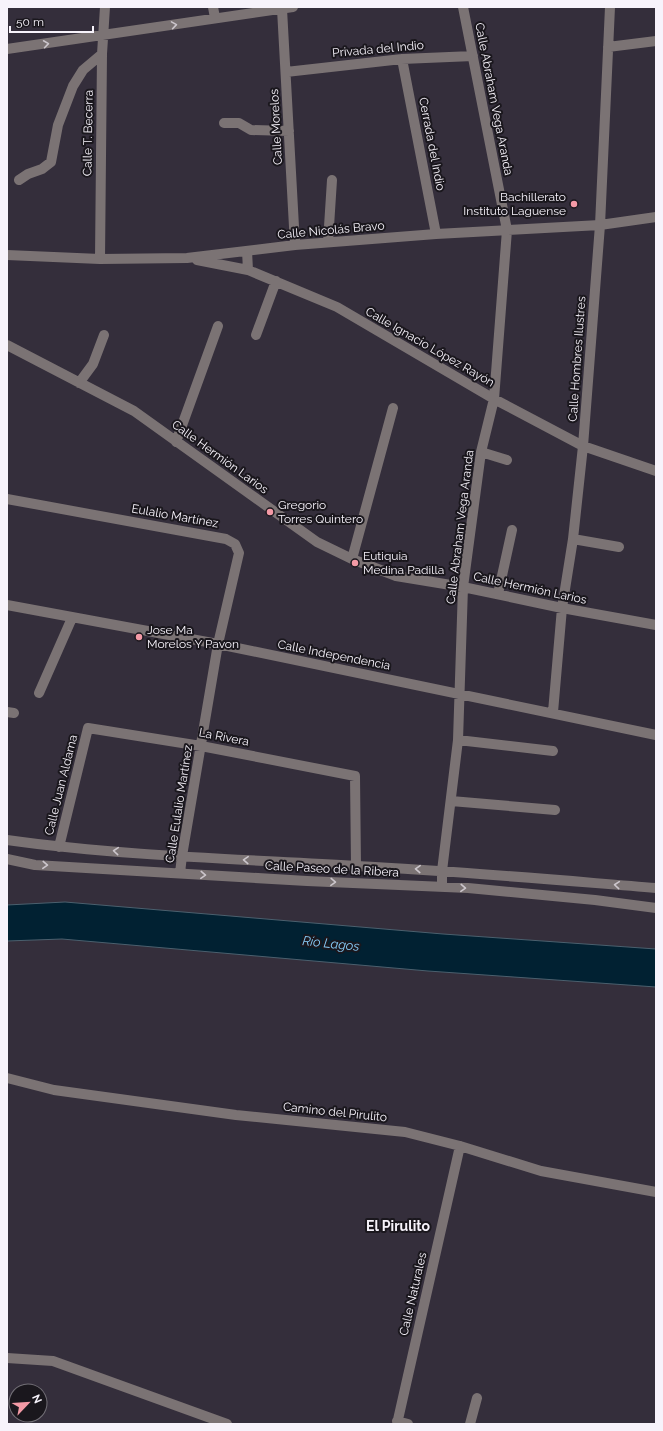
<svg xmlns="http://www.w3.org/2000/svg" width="663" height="1431" viewBox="0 0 663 1431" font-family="Raleway,sans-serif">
<rect width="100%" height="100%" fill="#342e3b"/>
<path fill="#012132" stroke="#4b606e" d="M65,902L443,934L656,949V987L428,971L62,939L7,941V905Z"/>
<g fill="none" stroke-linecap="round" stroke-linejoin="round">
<path stroke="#7b7374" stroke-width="10" d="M213,7L215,18
M282,9L295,245
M608,47L656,41
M7,49L293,7
M402,59L436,234
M286,72L402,59L473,56
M224,123H239L251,130L289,131
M19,180L28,174L42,169L51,162L58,125L73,86L83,70L102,54
M328,242L332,180
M247,251L248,270
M7,255L100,259L187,258L295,245L436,234L600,225L656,217
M100,259L102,54L105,7
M197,260L248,270L337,307L494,399L583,446L656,471
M256,335L276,281
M7,345L134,411L317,542L352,559L396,576L463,587L562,608L656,625
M79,383L93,364L104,335
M176,442L218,326
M481,452L507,460
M7,499L226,539L235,544L239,553L218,644L182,856L180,873
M573,539L619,547
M352,559L393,408
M498,594L512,530
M7,605L218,644L656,735
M39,693L72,618
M7,712L14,713
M553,712L562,608L573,539L583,446L600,225L610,7
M458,740L553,751
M451,801L555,810
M7,840C123,856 239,859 356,866C456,871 556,880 656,888
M59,847L88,728L201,746L355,776L356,866
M7,859L35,865L307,881L468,888L595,900L656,908
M442,887V871L458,740L463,587L481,452L494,399L507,230L463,7
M7,1078L54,1090L236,1115L405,1132L460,1146L541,1171L656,1192
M7,1358L53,1361L227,1424
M397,1421L408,1424
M397,1424L460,1146
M470,1424L477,1398"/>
</g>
<defs><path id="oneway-chevron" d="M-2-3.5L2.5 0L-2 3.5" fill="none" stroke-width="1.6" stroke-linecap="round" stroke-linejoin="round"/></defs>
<g stroke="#ccc6cc">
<use href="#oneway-chevron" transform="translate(174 25) rotate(-9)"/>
<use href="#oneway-chevron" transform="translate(46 44) rotate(-8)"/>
<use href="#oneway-chevron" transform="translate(116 851) rotate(-175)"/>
<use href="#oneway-chevron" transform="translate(246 860) rotate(-177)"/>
<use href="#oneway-chevron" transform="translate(45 865) rotate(3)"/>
<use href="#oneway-chevron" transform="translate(418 869) rotate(-177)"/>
<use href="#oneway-chevron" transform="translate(203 875) rotate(3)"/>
<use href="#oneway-chevron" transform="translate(333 882) rotate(2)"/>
<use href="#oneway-chevron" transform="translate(617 885) rotate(-175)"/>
<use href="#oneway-chevron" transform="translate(463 888) rotate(3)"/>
</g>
<g fill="#f49aa6" stroke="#1a171d" stroke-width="1.5">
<circle cx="574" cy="204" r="4"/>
<circle cx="270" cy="512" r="4"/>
<circle cx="355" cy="563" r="4"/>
<circle cx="139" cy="637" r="4"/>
</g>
<g text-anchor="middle" stroke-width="4" stroke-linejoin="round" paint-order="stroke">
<g font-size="12" fill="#f7f3fb" stroke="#1a171d">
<text transform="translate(378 49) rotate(-5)" y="4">Privada del Indio</text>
<text transform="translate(494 99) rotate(79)" y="4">Calle Abraham Vega Aranda</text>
<text transform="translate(276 127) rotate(-93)" y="4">Calle Morelos</text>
<text transform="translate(88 133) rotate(-89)" y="4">Calle T. Becerra</text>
<text transform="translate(432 144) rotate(79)" y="4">Cerrada del Indio</text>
<text transform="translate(331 230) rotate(-5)" y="4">Calle Nicolás Bravo</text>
<text transform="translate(430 347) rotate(30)" y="4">Calle Ignacio López Rayón</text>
<text transform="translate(577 359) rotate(-86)" y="4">Calle Hombres Ilustres</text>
<text transform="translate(220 457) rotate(36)" y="4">Calle Hermión Larios</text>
<text transform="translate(175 516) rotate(10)" y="4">Eulalio Martínez</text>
<text transform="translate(460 527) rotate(-83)" y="4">Calle Abraham Vega Aranda</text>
<text transform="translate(530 588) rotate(12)" y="4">Calle Hermión Larios</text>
<text transform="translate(334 655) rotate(11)" y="4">Calle Independencia</text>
<text transform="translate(224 737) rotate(11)" y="4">La Rivera</text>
<text transform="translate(61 785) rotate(-76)" y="4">Calle Juan Aldama</text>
<text transform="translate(179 804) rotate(-81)" y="4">Calle Eulalio Martínez</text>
<text transform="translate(332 869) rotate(3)" y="4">Calle Paseo de la Ribera</text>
<text transform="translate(335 1112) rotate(6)" y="4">Camino del Pirulito</text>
<text transform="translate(413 1294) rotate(-77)" y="4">Calle Naturales</text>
</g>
<g font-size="12" fill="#f7f3fb" stroke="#1a171d" text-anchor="start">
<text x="566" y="201" text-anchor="end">Bachillerato<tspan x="566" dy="14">Instituto Laguense</tspan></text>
<text x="278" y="509">Gregorio<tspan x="278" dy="14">Torres Quintero</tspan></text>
<text x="363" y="560">Eutiquia<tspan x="363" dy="14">Medina Padilla</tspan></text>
<text x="147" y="634">Jose Ma<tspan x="147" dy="14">Morelos Y Pavon</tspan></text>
</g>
<g font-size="13" font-style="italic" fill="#88cdf9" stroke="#1a171d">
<text transform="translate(331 943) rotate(6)" y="5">Río Lagos</text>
</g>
<g font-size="14" font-weight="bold" fill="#f7f3fb" stroke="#1a171d">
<text x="398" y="1231">El Pirulito</text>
</g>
</g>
<rect width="663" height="1431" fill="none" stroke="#f7f3fb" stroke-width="16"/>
<g transform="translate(28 1403) rotate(65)"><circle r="19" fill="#1a171d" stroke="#726f76"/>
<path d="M0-3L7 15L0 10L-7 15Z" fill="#f49aa6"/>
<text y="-6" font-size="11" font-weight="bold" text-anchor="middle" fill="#f7f3fb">N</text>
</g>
<path d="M10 26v6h83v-6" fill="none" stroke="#f7f3fb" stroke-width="2"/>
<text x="16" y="26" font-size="12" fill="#f7f3fb" stroke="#1a171d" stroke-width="3" paint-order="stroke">50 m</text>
</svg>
